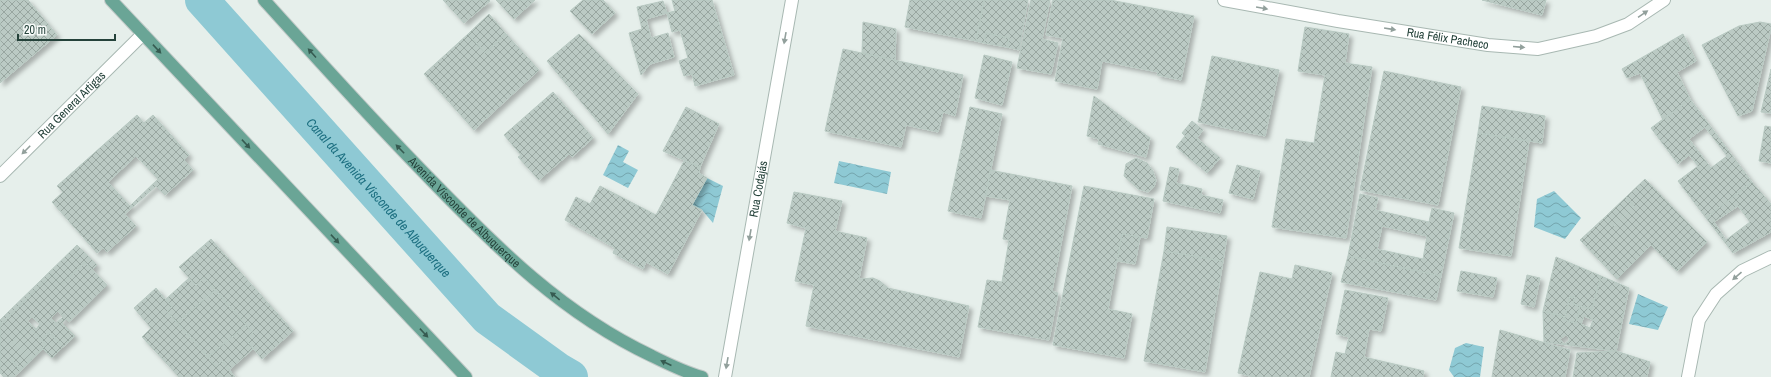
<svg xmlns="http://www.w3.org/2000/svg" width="1771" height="377" viewBox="0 0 1771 377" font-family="'Archivo Narrow',sans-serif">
<defs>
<pattern id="water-waves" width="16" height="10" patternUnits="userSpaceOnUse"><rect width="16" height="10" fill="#8ec9d4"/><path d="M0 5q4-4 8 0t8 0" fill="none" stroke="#74a5ad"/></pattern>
<pattern id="building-cross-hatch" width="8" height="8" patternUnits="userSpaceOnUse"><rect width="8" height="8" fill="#bbcac4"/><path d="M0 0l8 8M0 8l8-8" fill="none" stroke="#98a6a0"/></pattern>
<filter id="shadow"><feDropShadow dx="3.5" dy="3.5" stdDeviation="2" flood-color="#0004"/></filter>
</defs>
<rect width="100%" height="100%" fill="#e6efeb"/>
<path fill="url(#water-waves)" d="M618,145L629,151L623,162L638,170L628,188L603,175Z
M839,161L891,172L887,194L834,183Z
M707,178L723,186L713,223L702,210L692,206Z
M1554,191L1581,218L1565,239L1534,227L1537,199Z
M1638,294L1668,307L1658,330L1629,324Z
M1466,343L1484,347L1480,377H1454L1449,370L1455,348Z"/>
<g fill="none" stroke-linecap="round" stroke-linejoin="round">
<path stroke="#8ec9d4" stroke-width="34" id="s1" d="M202,0L487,318L559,370L571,377"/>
</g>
<path fill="url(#building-cross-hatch)" stroke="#b8c9c2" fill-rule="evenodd" filter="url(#shadow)" d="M0,0H28L57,35L0,83Z
M443,0H489L490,1L464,23Z
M496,0H535L514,19Z
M583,0H603L615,13L592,34L570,11Z
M672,0H712L734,75L695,86L692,74L684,76L679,61L688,58L680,30L672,32L667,13L675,11Z
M910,0H984L976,41L905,27Z
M984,0H1028L1019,50L1007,47L1009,38L986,33L984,43L976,41Z
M1031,0H1050L1042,39L1058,43L1051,74L1017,68Z
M1053,0H1110L1194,16L1181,80L1157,75L1158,72L1102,61L1097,89L1055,81L1063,38L1046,35Z
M1482,0H1546L1542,15Z
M663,1L667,13L646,19L651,38L668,33L674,57L650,64L641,75L629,33L642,29L637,7Z
M489,14L506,34L485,53L468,34Z
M863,22L896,29L895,60L862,53Z
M1760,22L1771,24V28L1752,111L1738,116L1702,45L1739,26Z
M1305,27L1349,34L1345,63L1372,67L1346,238L1272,227L1286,139L1314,143L1325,75L1298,71Z
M986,33L1009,38L1007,47L984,43Z
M468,34L485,53L506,34L539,70L474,130L424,74Z
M579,34L638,94L608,134L547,61Z
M1683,34L1696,61L1677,72L1690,99L1663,120L1640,73L1627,78L1622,69Z
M843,49L963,75L955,116L943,112L938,132L906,125L901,147L825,131Z
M984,55L1012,62L1002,105L975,98Z
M1212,56L1279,70L1265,136L1198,122Z
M1771,69V113L1761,112Z
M1384,71L1461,87L1438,205L1360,190Z
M553,92L593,138L572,157L569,154L539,180L518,157L521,155L504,135Z
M1094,96L1150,138L1146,157L1098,144L1099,139L1087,136Z
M1690,99L1752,182L1706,218L1678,181L1698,166L1689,155L1678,164L1651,128ZM1705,127L1727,156L1711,168L1689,139Z
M1482,106L1545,116L1542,143L1478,133Z
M686,107L719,124L700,167L663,151Z
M970,107L1002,114L981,218L948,211Z
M137,115L144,123L153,115L189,155L184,160L193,170L165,195L156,186L125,214L136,226L107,252L103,248L97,253L52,202L63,192L57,186ZM136,156L158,179L130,206L108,182Z
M1192,121L1203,130L1197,138L1220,158L1207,173L1176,147L1185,136L1182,133Z
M1765,126L1771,127V163L1759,161Z
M1478,133L1529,141L1511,256L1459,248Z
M1136,158L1147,163L1153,171L1156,181L1154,187L1148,192L1138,189L1124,176L1126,164Z
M684,161L700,167L699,173L707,178L692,205L702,210L668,274L646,262L643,269L613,253L615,248L565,220L576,197L590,204L600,186L656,215Z
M1237,165L1260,171L1253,199L1229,193Z
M1170,167L1179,169L1176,183L1202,189L1201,195L1223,200L1220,213L1163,201Z
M990,170L1072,186L1052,291L1058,293L1049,340L978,327L987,280L1002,282L1009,240L1003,239L1010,200L986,196Z
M1645,179L1707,242L1677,271L1651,245L1617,279L1580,240L1605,217L1614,226L1634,206L1626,197Z
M1752,182L1771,204V232L1733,253L1706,218ZM1738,206L1750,222L1726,240L1714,222Z
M1084,186L1154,199L1147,238L1122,234L1108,309L1132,314L1124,358L1053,345Z
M794,192L842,201L835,231L867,238L859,279L873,278L880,281L888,288L969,306L959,357L806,326L814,285L795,281L806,228L787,223Z
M1360,194L1378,198L1375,210L1429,222L1432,208L1454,213L1441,276L1348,256ZM1382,226L1427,236L1423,259L1377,249Z
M1626,197L1634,206L1614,226L1605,217Z
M1167,227L1227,236L1223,261L1164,251Z
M1122,234L1140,237L1135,264L1117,261Z
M211,239L293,331L262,359L246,340L253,333L204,277L196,285L179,267Z
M77,245L97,265L92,270L85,262L62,284L52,274L0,325V320Z
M1164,251L1223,261L1205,372L1144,361Z
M1348,256L1441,276L1436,300L1341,282Z
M1556,257L1601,276L1592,309L1573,304L1575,298L1570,296L1565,317L1543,311Z
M85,262L107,285L69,322L66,319L62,323L75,336L63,347L49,332L42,340L28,326L13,341L31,359L20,370L11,359L3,367L0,364V325L52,274L62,284ZM58,311L63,317L56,323L51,318ZM32,317L40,324L36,329L27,321Z
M1295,265L1332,273L1309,377H1254L1238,373L1260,272L1292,279Z
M1461,271L1497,278L1493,297L1457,291Z
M1527,275L1540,278L1534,307L1521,304Z
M1601,276L1629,288L1616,351L1544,342L1543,311L1565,317L1564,320L1576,323L1580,306L1592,309ZM1584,316L1593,320L1590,328L1581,324ZM1566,335L1569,338V341L1564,344L1560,339Z
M204,277L215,290L177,323L167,311L172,307L166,299L189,278L196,285Z
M156,288L172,307L167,311L208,357L216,367L222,361L235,377H179L142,337L151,328L134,308Z
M215,290L246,325L208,357L177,323Z
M1345,290L1388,298L1381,331L1369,329L1364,357L1424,371L1423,377H1331L1336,352L1345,354L1349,337L1336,334Z
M1570,296L1575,298L1573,304L1580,306L1576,323L1564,320Z
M246,325L253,333L246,340L253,349L229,370L222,361L216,367L208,357Z
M28,326L46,345L31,359L13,341Z
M1500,330L1570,350L1565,377H1492Z
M49,332L63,347L52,358L43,349L14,377H4L0,373V364L3,367L11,359L20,370L46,345L42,340Z
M1616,351L1650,362L1647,377H1573L1577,353Z"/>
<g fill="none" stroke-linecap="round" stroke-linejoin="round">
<g stroke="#a8b8b2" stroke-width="14">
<g id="minor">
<path id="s2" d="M1224,0L1338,21L1488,45L1538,49L1596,36L1628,24L1664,0"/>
<path id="s3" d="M0,176L143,34"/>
<path id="s4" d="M725,377L792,0"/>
<path d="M1688,377L1699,320L1716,294L1742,271L1771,257"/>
</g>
</g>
<g stroke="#c2cac8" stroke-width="14">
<g id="major">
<path d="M111,0L466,377"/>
<path id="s5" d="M264,0C319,61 373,121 431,180C498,249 563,314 652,356C668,364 684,372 702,377"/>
</g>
</g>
<use href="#minor" stroke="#fff" stroke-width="12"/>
<use href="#major" stroke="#6aa596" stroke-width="12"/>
</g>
<defs><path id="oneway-solid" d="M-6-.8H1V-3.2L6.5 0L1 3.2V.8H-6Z"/></defs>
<g fill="#92a09c">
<use href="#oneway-solid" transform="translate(1262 8) rotate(10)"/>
<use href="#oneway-solid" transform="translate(1643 14) rotate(-34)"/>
<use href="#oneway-solid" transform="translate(1390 29) rotate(9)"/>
<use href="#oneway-solid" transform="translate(785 38) rotate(100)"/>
<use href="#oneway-solid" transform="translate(1519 47) rotate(5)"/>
<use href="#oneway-solid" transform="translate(26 150) rotate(135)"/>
<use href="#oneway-solid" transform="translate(750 235) rotate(100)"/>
<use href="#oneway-solid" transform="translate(1737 276) rotate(139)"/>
<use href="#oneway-solid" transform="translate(727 363) rotate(100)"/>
</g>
<g fill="#365b51">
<use href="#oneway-solid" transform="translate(157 49) rotate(47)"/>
<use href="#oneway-solid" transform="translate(312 53) rotate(-132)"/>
<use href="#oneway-solid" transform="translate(246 144) rotate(47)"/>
<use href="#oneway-solid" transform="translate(400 149) rotate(-134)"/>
<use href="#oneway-solid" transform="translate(335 239) rotate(47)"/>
<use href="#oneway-solid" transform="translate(555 296) rotate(-141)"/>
<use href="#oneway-solid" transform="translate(424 333) rotate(47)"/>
<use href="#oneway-solid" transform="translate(666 363) rotate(-155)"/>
</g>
<g text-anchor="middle" stroke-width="3.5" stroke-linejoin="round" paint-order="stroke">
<g font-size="12" fill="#24423a" stroke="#f7fbf9">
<text dy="4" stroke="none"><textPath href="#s2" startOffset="227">Rua Félix Pacheco</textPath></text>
<text dy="4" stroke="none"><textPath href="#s3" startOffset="101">Rua General Artigas</textPath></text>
<text dy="4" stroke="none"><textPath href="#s4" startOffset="191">Rua Codajás</textPath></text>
<text dy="4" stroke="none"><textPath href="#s5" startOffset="292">Avenida Visconde de Albuquerque</textPath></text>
</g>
<g font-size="13" font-style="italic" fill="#1c6f80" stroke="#f7fbf9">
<text dy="5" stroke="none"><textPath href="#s1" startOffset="265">Canal da Avenida Visconde de Albuquerque</textPath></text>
</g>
</g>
<path d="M18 34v6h97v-6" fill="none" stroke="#24423a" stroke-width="2"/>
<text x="24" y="34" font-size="12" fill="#24423a" stroke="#f7fbf9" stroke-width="3" paint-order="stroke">20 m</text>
</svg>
